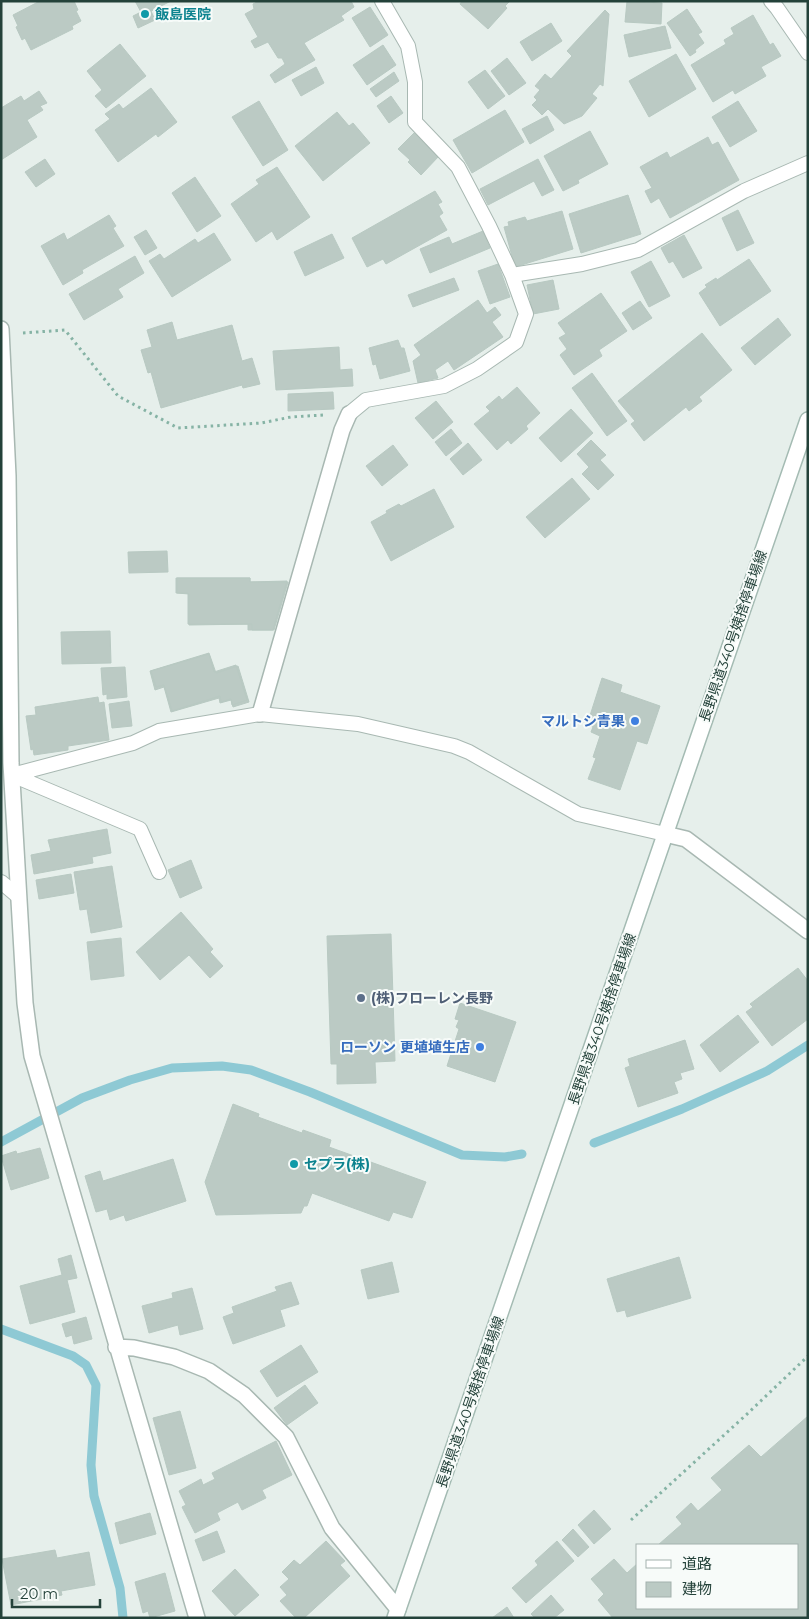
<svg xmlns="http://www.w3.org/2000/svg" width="809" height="1619" viewBox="0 0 809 1619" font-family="Montserrat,'Noto Sans JP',sans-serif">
<rect width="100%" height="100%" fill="#e6efeb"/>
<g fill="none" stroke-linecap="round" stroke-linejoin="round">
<path stroke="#8ec9d4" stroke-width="9" d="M1,1142L82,1098L130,1080L172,1068L222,1066L251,1070L310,1092L462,1155L505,1157L522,1154
M594,1143L682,1109L767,1071L808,1045
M1,1329L73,1356L86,1365L96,1385L91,1465L94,1496L120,1588L123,1618"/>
</g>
<path fill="#bbcac4" stroke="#b8c9c2" d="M40,1H74L78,10L76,11L81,21L72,26L73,29L31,50L25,38L22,40L16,27L18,26L13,15Z
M135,1H171L151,11L155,20L138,28L133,16L141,12Z
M259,1H351L354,7L341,16L344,20L304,43L315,60L275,83L270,75L285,64L282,58H278L268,42L255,48L251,41L258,37L245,14L254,9L253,4Z
M462,1H510L505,6L507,8L488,29L460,4Z
M627,1L662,3L661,24L625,22Z
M370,7L388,35L370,47L352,18Z
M687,9L702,32L698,34L704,43L695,50L696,52L690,56L667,23Z
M605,10L609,14L603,86L600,84L592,94L597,98L582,116L564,124L548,109L542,115L532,105L537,100L534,97L540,90L535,86L545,74L551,79L572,56L567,51Z
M753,15L770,45L773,43L781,56L761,67L766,76L735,94L733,90L713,102L691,65L726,44L724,40L734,34L731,28Z
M551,23L562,41L532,61L520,42Z
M665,26L671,48L629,57L624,35Z
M120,44L146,76L106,108L95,96L102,90L87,71Z
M383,45L396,65L367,85L353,65Z
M676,54L696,89L649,117L629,81Z
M507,58L526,83L509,95L491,71Z
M316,67L324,83L301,96L292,80Z
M485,70L505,96L488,109L468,82Z
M394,72L399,81L376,97L370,89Z
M151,88L177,122L158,137L156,134L118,162L95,130L110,119L105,114L119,104L123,109Z
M39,91L47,103L40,106L43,110L27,120L37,137L1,160V108L21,96L24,101Z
M391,96L403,113L389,123L377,106Z
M259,101L288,150L263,166L232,117Z
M738,101L757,131L730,147L712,117Z
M505,110L524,142L472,173L453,140Z
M337,112L349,126L353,123L370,143L323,181L295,146Z
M547,116L554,130L530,144L522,129Z
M590,131L608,164L578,180L579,183L563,191L544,156Z
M414,133L439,156L421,175L408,162L410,160L398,149Z
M708,137L712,145L718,142L739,180L670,218L659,198L651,203L645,191L652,188L640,167L667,152L670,158Z
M45,159L55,174L36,187L25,172Z
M538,159L554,190L542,196L534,181L488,205L480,189Z
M277,167L310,217L277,240L272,231L256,242L231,204L259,184L256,180Z
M195,177L221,216L197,232L172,193Z
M435,191L442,202L438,204L443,213L439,216L447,230L386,264L383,259L367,267L352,238Z
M628,195L641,234L581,253L569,214Z
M738,210L754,243L737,251L722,218Z
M562,211L573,249L515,267L504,227L509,226L508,222L525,217L527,221Z
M109,215L116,226L113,228L124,246L82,270L83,273L63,285L41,246L64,233L67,240Z
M146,230L157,248L145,255L134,237Z
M483,231L490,248L430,273L420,249L449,237L452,244Z
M214,233L231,260L172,297L149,261L160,254L164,259L195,239L198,243Z
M332,234L344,258L305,276L294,252Z
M684,235L702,268L683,278L673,261L669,263L661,248Z
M135,256L144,273L118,289L123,297L84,320L69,294Z
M749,259L771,291L720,326L699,293L707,287L705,285L716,278L717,280Z
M651,261L670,296L649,307L631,272Z
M498,264L510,297L490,304L478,271Z
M454,278L459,290L413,307L408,295Z
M553,280L559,309L533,314L527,285Z
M601,293L627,331L599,350L602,356L574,375L560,355L567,349L559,338L566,334L558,323Z
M478,300L487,313L495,307L501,315L492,322L503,337L454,370L448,361L435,370L438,378L418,383L413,361L421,355L414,345Z
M640,301L652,318L633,330L622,313Z
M778,318L791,335L755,365L741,348Z
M172,322L177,340L232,325L242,361L252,358L260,384L243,388L242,385L161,408L151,372L148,373L141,350L152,347L147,330Z
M702,333L732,370L699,397L702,401L689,411L686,407L644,441L631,424L635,421L618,401Z
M398,340L401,348H404L410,371L380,379L376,364L373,365L369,348Z
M339,347L340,370L352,369L353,386L276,390L273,351Z
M592,373L627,421L607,436L572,388Z
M517,387L540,413L526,426L528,429L511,444L508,440L497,450L474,424L490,411L486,407L499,396L502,400Z
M333,392L334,409L288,411V394Z
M436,401L453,422L433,439L415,418Z
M571,409L593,433L561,462L539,438Z
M451,429L462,443L446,456L435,442Z
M591,440L606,455L600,460L614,475L598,490L582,474L589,467L577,454Z
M468,443L482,460L463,475L450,459Z
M393,445L408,465L382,486L366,466Z
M572,478L590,499L545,538L526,517Z
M434,489L454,527L391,561L371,522L387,513L386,511L399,504L401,506Z
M167,551L168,572L129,573L128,552Z
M176,578H250V582H288L274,630H248V624H188V593H176Z
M177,578H250V582L287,581L273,630H252V624L189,625V594L177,593Z
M110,631L111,663L62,664L61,632Z
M209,653L216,673L238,666L249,702L233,707L231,700L220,703L219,698L171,712L164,687L155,690L150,671Z
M209,654L214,672L236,665L247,700L232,705L231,699L221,702L220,696L172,711L164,685L156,687L151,671Z
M125,667L127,697L107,699V694L103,695L101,668Z
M602,678L622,685L620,692L660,706L647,744L637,741L620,790L588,779L596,758L593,757L600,736L591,732L593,727L587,725Z
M98,697L99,703L104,702L109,740L68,746V750L34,755L33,749L31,750L26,716L36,715L35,707Z
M129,701L132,726L112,728L109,704Z
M107,829L111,853L92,857L93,863L34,874L31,855L51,851L48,840Z
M191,860L202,888L180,898L168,870Z
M112,866L122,927L91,933L87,909L80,910L74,872Z
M71,874L74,893L39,899L36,880Z
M181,912L213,949L210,952L223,966L210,978L189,955L160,980L136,952Z
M391,934L395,1061L375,1062L376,1083L337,1084V1064H331L327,936Z
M121,938L124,976L91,980L87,942Z
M798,968L808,981V1019L772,1046L746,1012L753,1007L750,1004Z
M460,1003L516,1022L495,1082L447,1066L459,1029L456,1027L459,1020L455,1019Z
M738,1015L759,1042L720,1072L700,1045Z
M685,1040L694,1069L680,1073L682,1079L674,1082L678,1093L638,1107L625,1068L630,1066L628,1059Z
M233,1104L259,1114L258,1117L302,1133L303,1130L331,1140L329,1147L426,1182L412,1218L393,1212L389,1221L312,1193L307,1206H304L301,1213L216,1215L205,1182Z
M40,1148L49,1178L11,1190L1,1156L16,1151L17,1154Z
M173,1159L186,1201L126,1221L124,1215L110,1220L107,1209L96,1212L85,1176L100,1171L103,1181Z
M71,1255L77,1278L67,1280L75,1312L30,1324L20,1286L62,1275L58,1259Z
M679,1257L691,1298L627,1317L625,1310L617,1312L607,1279Z
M392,1262L399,1292L368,1299L361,1270Z
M291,1282L299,1304L280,1310L285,1326L233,1344L223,1317L234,1313L232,1307L277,1291L275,1287Z
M192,1288L203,1329L180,1335L178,1325L149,1333L142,1306L173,1298L172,1293Z
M86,1317L92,1339L74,1344L72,1335L66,1337L62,1324Z
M301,1345L318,1372L277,1397L260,1371Z
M305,1385L318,1403L287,1425L274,1408Z
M180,1411L196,1468L169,1475L153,1418Z
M808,1416V1618H613L598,1600L604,1594L591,1579L614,1559L627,1573L638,1563V1608H798V1545H658L682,1524L676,1517L691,1503L698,1511L722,1490L711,1478L749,1445L761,1457Z
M276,1441L292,1475L262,1490L266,1498L242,1510L238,1502L217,1513L220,1520L195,1533L182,1507L186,1505L179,1491L201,1479L203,1485L215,1479L212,1473Z
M594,1510L611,1529L594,1544L578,1525Z
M150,1513L156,1534L120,1544L115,1523Z
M573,1529L589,1547L578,1557L562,1540Z
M217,1531L225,1552L203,1561L195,1540Z
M326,1541L345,1561L340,1565L350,1576L304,1618H296L280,1601L287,1595L280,1587L289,1579L282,1572L294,1560L300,1565Z
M557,1541L574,1561L526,1603L512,1588L538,1565L535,1561Z
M55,1550L57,1558L89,1552L95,1585L61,1591L62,1595L11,1605L2,1559Z
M235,1569L259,1595L235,1616L212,1591Z
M165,1573L175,1611L150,1618L148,1611L143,1613L135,1582Z
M551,1595L564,1610L554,1618H535L531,1614Z
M507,1607L514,1618H492Z"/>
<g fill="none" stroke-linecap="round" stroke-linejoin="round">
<g stroke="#a8b8b2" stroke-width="16">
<path id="service" d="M771,1L777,8L808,53
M512,275L582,264L638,250L744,191L808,163
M349,414L366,400L444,386L477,369L516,342L526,314L512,275L489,226L458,167L415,122V82L408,46L382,1
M12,775L133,743L159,731L260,714L358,724L454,746L469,752L578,814L665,834
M12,775L140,829L159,872
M1,882L19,897"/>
</g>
<g stroke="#a8b8b2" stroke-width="18">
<path id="minor" d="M1,329L8,476L11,763L25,1003L32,1056L197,1618
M260,714L342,430L349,414
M665,834L686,839L808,931
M116,1347L134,1348L174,1357L209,1371L244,1395L286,1437L332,1528L398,1609"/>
</g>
<g stroke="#a4bbb3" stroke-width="18">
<path id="secondary" d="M395,1618L808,420"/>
</g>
<path stroke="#86b3a5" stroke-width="3" stroke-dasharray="2.5 4" stroke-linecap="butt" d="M23,333L65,330L118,396L178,428L261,423L291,417L323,415
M631,1520L746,1415L808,1356"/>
<use href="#service" stroke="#fff" stroke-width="14"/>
<use href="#minor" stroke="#fff" stroke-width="15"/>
<use href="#secondary" stroke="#fff" stroke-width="15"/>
</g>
<g fill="#0f9aa8" stroke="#f7fbf9" stroke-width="2">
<circle cx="145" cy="14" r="5"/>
<circle cx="294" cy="1164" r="5"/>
</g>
<g fill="#3f7fe0" stroke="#f7fbf9" stroke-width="2">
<circle cx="635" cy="721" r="5"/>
<circle cx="480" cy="1047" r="5"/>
</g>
<circle fill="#5c6f8a" stroke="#f7fbf9" stroke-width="2" cx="361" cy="998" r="5"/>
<g text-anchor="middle" stroke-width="4" stroke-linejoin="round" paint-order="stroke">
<g font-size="14" font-weight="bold" fill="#0d838f" stroke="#f7fbf9" text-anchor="start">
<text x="155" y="19">飯島医院</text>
<text x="304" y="1169">セプラ(株)</text>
</g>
<g font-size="14" fill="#24423a" stroke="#f7fbf9">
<text transform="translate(733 636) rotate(-71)" y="5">長野県道340号姨捨停車場線</text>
<text transform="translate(602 1019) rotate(-71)" y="5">長野県道340号姨捨停車場線</text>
<text transform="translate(470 1402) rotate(-71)" y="5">長野県道340号姨捨停車場線</text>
</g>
<g font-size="14" font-weight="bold" fill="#366cbe" stroke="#f7fbf9" text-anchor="end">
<text x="625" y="726">マルトシ青果</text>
<text x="470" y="1052">ローソン 更埴埴生店</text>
</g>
<g font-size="14" font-weight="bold" fill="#4e5e75" stroke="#f7fbf9" text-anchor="start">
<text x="371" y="1003">(株)フローレン長野</text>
</g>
</g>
<rect width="809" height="1619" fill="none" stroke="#24423a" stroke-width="5"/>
<rect x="636" y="1544" width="162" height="65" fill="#f7fbf9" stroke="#a3b1ad"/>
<rect x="646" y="1560" width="25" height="8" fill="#ffffff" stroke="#a3b1ad"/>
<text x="682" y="1569" font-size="15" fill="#24423a">道路</text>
<rect x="646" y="1582" width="25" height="15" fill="#bbcac4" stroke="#a3b1ad"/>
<text x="682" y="1594" font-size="15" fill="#24423a">建物</text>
<path d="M12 1599v8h88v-8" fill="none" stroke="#24423a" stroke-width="2.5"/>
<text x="20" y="1599" font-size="15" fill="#24423a" stroke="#f7fbf9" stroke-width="4" paint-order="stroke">20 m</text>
</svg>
